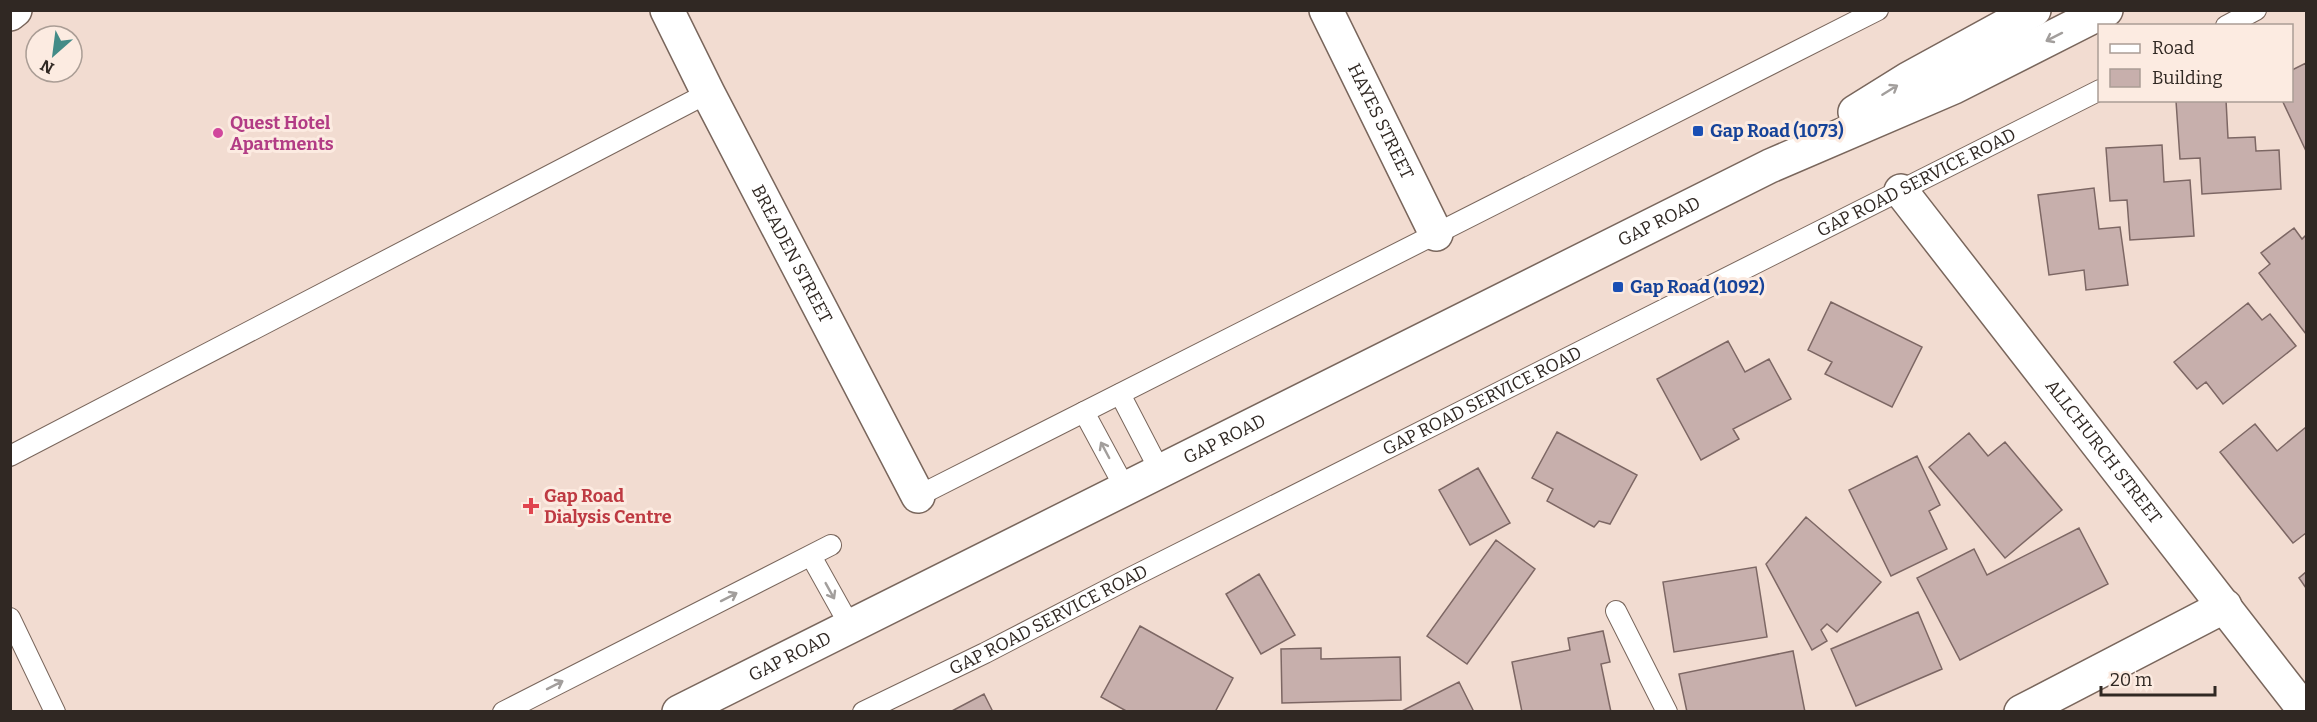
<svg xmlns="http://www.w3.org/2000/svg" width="2317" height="722" viewBox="0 0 2317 722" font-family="Bitter,serif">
<rect width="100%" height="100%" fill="#f2dcd1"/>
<path fill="#c7afac" stroke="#7d6764" stroke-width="1.5" d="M2306,63V151L2282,100H2292V70Z
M2226,100L2228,138L2255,137L2256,151L2279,150L2281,189L2202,194L2200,158L2180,159L2176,101Z
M2162,145L2164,182L2190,180L2194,236L2130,240L2127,200L2110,201L2106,148Z
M2094,188L2099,229L2120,227L2128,285L2086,290L2084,270L2049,275L2038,195Z
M2294,228L2302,239L2306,235V334L2259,273L2270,264L2261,253Z
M1831,302L1922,347L1892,407L1825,374L1832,362L1808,350Z
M2248,303L2262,320L2270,314L2296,346L2223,404L2206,382L2197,389L2174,362Z
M1728,341L1745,372L1769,359L1791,399L1733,429L1739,439L1701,460L1657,379Z
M2255,424L2277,451L2306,427V533L2293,543L2220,452Z
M1557,432L1637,475L1610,524L1599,521L1594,527L1547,501L1553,489L1532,478Z
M1969,433L1988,456L2005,442L2062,510L2005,558L1929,467Z
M1917,456L1940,505L1929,511L1947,549L1891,576L1849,490Z
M1478,468L1510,523L1470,545L1439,490Z
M1806,517L1881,582L1837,632L1827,624L1821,630L1827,641L1812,650L1766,564Z
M2079,528L2108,584L1960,660L1917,578L1974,549L1987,575Z
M1496,540L1535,569L1467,664L1427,636Z
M1756,567L1767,637L1674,652L1663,582Z
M2306,572V588L2299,578Z
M1259,574L1295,635L1261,654L1226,594Z
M1918,612L1942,669L1856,706L1831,649Z
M1140,626L1233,678L1215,712H1128L1101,697Z
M1603,631L1610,662L1601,664L1611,712H1522L1512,662L1570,650L1568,638Z
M1321,648V659L1400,657L1401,700L1282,703L1281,649Z
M1793,651L1805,712H1687L1679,674Z
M1459,682L1474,712H1400Z
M984,694L993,712H950Z"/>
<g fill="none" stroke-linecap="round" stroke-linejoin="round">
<g stroke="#79665c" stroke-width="22">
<g id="lane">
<path d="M2226,26L2256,10"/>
<path d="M1120,394L1160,471"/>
<path d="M1084,412L1125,488"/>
<path d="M10,456L708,93"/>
<path d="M918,496L1878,10"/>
<path d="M811,556L850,626"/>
<path d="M1616,611L1667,712"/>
<path d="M10,618L55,712"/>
<path d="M503,712L831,545"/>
<path id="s1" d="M863,712L985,653L1132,577L2100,90"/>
</g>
</g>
<g stroke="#79665c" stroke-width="36">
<g id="street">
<path id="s2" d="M667,10L708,93L918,496"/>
<path id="s3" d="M1326,10L1436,234"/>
<path d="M1855,112L1908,79L2034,10"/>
<path id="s4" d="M1901,191L2306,712"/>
<path id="s5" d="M679,712L1770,166L1954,87L2106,10"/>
<path d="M2021,712L2225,606"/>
</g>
</g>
<g stroke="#79665c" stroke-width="36">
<path id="secondary" d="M10,14L15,10"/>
</g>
<use href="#lane" stroke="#fff" stroke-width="20"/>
<use href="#street" stroke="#fff" stroke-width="33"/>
<use href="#secondary" stroke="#fff" stroke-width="33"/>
</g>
<defs><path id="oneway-shaft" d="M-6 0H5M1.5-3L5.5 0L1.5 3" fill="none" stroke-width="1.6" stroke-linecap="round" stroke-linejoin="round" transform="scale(1.5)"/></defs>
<g stroke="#a29e9c">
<use href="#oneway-shaft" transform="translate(2054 37) rotate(153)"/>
<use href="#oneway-shaft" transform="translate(1890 90) rotate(-32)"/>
<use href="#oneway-shaft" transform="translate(1105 450) rotate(-118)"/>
<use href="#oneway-shaft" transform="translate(830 591) rotate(61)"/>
<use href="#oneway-shaft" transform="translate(729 597) rotate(-27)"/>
<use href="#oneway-shaft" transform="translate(555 685) rotate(-27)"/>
</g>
<g fill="#1a4fb4" stroke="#fcebe1" stroke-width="2">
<rect x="1692" y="125" width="12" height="12" rx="3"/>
<rect x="1612" y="281" width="12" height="12" rx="3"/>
</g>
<circle fill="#d1479c" stroke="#fcebe1" stroke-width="2" cx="218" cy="133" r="6"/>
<path fill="#e0444e" stroke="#fcebe1" stroke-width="2" d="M528 497h6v6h6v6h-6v6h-6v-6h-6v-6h6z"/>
<g text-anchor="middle" stroke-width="6" stroke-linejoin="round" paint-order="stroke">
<g font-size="18" fill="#302823" stroke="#fcebe1">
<text dy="6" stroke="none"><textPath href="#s3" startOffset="124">HAYES STREET</textPath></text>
<text dy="6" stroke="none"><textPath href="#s1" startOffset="1179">GAP ROAD SERVICE ROAD</textPath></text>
<text dy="6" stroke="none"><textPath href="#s5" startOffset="1096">GAP ROAD</textPath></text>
<text dy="6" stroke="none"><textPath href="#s2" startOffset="274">BREADEN STREET</textPath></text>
<text dy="6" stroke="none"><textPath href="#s1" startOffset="693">GAP ROAD SERVICE ROAD</textPath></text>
<text dy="6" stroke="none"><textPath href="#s5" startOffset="610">GAP ROAD</textPath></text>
<text dy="6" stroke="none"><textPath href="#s4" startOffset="330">ALLCHURCH STREET</textPath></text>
<text dy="6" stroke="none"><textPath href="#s1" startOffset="207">GAP ROAD SERVICE ROAD</textPath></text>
<text dy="6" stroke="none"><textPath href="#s5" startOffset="124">GAP ROAD</textPath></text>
</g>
<g font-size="18" font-weight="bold" fill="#b23c85" stroke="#fcebe1" text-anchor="start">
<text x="230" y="129">Quest Hotel<tspan x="230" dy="21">Apartments</tspan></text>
</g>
<g font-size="18" font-weight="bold" fill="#164399" stroke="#fcebe1" text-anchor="start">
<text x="1710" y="137">Gap Road (1073)</text>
<text x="1630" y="293">Gap Road (1092)</text>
</g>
<g font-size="18" font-weight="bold" fill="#be3a42" stroke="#fcebe1" text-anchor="start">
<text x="544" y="502">Gap Road<tspan x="544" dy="21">Dialysis Centre</tspan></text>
</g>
</g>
<rect width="2317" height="722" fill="none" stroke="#302823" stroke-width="24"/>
<rect x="2098" y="24" width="195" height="78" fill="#fcebe1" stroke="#aa9d95" stroke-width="1.5"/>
<rect x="2110" y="44" width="30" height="9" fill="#ffffff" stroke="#aa9d95" stroke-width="1.5"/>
<text x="2152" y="54" font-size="18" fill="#302823">Road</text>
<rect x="2110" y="69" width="30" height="18" fill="#c7afac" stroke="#aa9d95" stroke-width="1.5"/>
<text x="2152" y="84" font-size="18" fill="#302823">Building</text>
<g transform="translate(54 54) rotate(208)"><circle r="28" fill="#fcebe1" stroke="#aa9d95" stroke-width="1.5"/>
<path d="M0-4.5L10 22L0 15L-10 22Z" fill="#438b87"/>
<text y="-9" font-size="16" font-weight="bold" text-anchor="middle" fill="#302823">N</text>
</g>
<path d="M2101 686v9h114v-9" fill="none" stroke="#302823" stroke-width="3"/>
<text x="2110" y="686" font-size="18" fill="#302823" stroke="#fcebe1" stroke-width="4.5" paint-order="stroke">20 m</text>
</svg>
